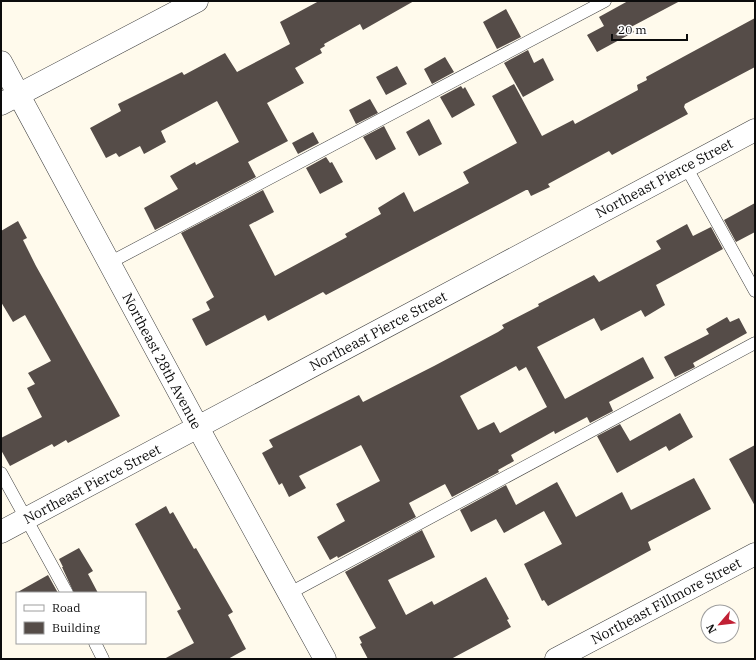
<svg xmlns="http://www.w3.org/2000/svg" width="756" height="660" viewBox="0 0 756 660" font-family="'IBM Plex Serif',serif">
<rect width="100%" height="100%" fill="#fffaec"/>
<path fill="#554c48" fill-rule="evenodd" d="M319,1H414L363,30L360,24L324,44L325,46L320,49L322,53L295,68L304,83L267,103L288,141L248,162L256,177L155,230L144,208L178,189L170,176L195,162L196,165L239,142L217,101L161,131L166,142L144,154L140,146L119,157L116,153L106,158L90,128L121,111L118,104L182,72L184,75L225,53L237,72L290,44L280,22Z
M628,1H680L631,27L634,32L597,52L587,35L604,26L599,17Z
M506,9L521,37L497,49L483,22Z
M755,18V67L685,104L684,107L688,114L612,155L609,151L548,184L550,187L531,196L528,190H526L326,295L323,292L268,321L265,315L206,346L192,319L210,310L206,302L214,297L181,233L263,190L274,212L249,225L275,276L347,237L345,234L381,214L378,208L404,192L414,212L469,183L463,172L517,143L492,96L514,84L542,136L573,120L575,124L638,90L637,85L647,80L646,77Z
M528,50L534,63L543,58L554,80L523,97L504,63Z
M445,57L454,72L432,84L424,69Z
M397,66L407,84L386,95L376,77Z
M461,86L463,89L465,87L475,105L452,118L440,97Z
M370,99L378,113L356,124L349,110Z
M429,119L442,144L419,156L406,132Z
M384,126L396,149L376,160L363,137Z
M313,132L319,143L298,154L292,143Z
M326,157L330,163L332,162L343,182L320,194L306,168Z
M755,203V232L736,242L724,220Z
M18,221L27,238L23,240L36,266L120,416L68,443L66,440L54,447L52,444L10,466L1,450V438L42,417L27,388L35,384L28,373L51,361L25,315L13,322L1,302V231Z
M687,224L693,236L711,227L723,249L656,285L665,305L645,317L641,310L601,331L594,318L537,347L565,399L643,357L654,378L609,402L613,411L590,423L587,417L555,434L554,431L511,455L514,461L498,470L499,472L452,497L445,484L409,503L416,517L338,558L337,556L330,560L317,537L345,521L336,504L380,481L361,445L299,476L306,488L289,497L282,483L279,485L262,453L273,447L269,440L359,395L363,402L434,366L498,332L504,328L502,325L539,306L538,304L594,275L599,282L661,249L656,241ZM516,366L519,371L526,367L547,407L500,433L494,422L478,430L460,396Z
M727,317L730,322L739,318L747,333L693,363L695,367L675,377L664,357L709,334L706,329Z
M680,413L693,437L669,451L666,446L617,473L597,436L620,424L630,441Z
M755,445V506L729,459Z
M694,478L711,509L648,542L651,550L548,606L544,600L542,601L524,564L562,544L544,511L504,533L496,519L471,532L460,510L506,485L516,505L557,482L576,517L622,492L631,510Z
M166,506L170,514L173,512L194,549L196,548L233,612L228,615L246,649L228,659H164L194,643L177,611L181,609L135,524Z
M422,530L435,557L388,580L406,615L432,601L434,605L486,577L509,619L507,620L511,627L451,659H368L360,644L362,643L359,637L376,628L345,572Z
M79,548L93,571L88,574L98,593H74L62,567H63L59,559Z
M48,575L58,593H16Z"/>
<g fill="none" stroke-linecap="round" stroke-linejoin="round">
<g stroke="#3f3f3f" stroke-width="13">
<path id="service" d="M685,165L755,291
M109,263L605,1
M1,473L67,593
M288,594L755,343
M95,643L103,659"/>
</g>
<g stroke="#3f3f3f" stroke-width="23">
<path id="minor" d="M1,62L208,446L325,659
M1,104L197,1
M1,532L755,130
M556,659L755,554"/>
</g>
<use href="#service" stroke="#fff" stroke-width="12"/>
<use href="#minor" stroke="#fff" stroke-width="22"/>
</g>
<g text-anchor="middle" stroke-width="4" stroke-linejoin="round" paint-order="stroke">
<g font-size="14" fill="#0c0c0c" stroke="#fff">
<text transform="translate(664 178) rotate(-28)" y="5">Northeast Pierce Street</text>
<text transform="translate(378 331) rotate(-28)" y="5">Northeast Pierce Street</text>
<text transform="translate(162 361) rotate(62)" y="5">Northeast 28th Avenue</text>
<text transform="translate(92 484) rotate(-28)" y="5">Northeast Pierce Street</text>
<text transform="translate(666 601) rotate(-28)" y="5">Northeast Fillmore Street</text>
</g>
</g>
<rect width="756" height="660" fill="none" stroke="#0c0c0c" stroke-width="4"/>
<rect x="16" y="592" width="130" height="52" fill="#ffffff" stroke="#9e9e9e"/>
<rect x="24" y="605" width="20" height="6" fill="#ffffff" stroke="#9e9e9e"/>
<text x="52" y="612" font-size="12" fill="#0c0c0c">Road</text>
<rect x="24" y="622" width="20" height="12" fill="#554c48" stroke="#9e9e9e"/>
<text x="52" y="632" font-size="12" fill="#0c0c0c">Building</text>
<g transform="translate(720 624) rotate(242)"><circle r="19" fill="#ffffff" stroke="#9e9e9e"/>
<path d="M0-3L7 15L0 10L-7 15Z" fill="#c12034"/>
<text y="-6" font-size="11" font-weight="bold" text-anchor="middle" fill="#0c0c0c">N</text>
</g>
<path d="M612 34v6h75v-6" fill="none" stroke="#0c0c0c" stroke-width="2"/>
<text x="618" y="34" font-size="12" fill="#0c0c0c" stroke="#ffffff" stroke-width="3" paint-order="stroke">20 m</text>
</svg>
